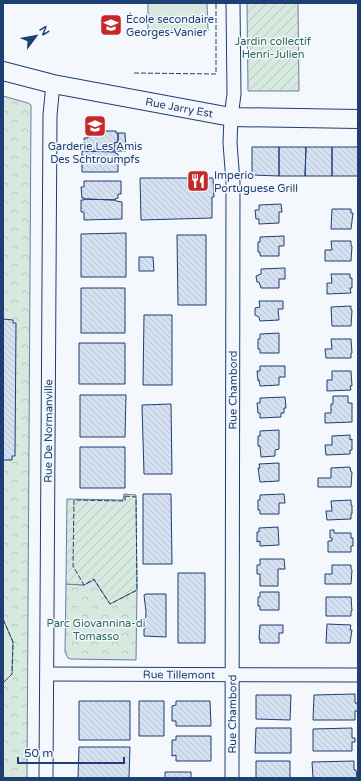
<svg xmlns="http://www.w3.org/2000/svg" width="361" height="781" viewBox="0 0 361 781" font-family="'Varela Round',sans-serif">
<defs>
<pattern id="park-crowns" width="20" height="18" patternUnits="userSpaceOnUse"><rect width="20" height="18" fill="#d7e8df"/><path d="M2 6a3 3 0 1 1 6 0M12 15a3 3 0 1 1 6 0" fill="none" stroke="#b8c8c3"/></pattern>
<pattern id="garden-furrows" width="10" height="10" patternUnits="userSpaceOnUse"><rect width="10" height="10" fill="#d7e8df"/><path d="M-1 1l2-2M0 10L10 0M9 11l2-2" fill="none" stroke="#b8c8c3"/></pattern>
<pattern id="building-back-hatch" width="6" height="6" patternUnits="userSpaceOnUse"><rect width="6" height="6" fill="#d5e0f0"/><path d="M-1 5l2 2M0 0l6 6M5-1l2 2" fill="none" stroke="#b6c1d1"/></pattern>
</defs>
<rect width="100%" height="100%" fill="#f4f7fb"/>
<path fill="url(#park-crowns)" stroke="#687fa3" d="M3,96L28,103L31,105V109L27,778H3Z
M94,579L110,603L137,590L136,660L71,659L68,658L65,652L66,584L84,585Z"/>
<path fill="url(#garden-furrows)" stroke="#687fa3" d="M247,3H298L299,91H248Z
M124,494L136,495L137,590L110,604L94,580L84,585L66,584L67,499L123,500Z"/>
<path fill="#d7e8df" stroke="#687fa3" d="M148,3H207L208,31H148Z
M3,619L13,642L12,674L3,683Z"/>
<path fill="url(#building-back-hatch)" stroke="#1d3f73" d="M88,131H116V133H118V142L114,143V151H85L84,138H88Z
M118,133H125L126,151H114V143L118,142Z
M252,147H279V176L252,175Z
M279,147H306L305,176H279Z
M306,147H332V176H305Z
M332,147H358V176H332Z
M82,151L115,152V153L118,154V172H82Z
M140,178H213L214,197H212V218L141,220Z
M84,181H121V194H118V198L115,199L116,200L84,199V198H82L81,187H84Z
M84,199L116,200V201L122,202V219L84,220V212H81V200H84Z
M281,204L282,212H279V223L259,224V219H256L255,210H259V205Z
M332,209H351V213H353L351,229H331Z
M126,233V277H81V234Z
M177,235H206V305H178Z
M284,236V246H279V256H260V252H258V242H260V237Z
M331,241H351V246H352L351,261H325V250H332Z
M139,257H153L154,271H139Z
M285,268V279H279V288H261L259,282H257L256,276L261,274V269Z
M331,274H350V278H352V288H350L351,293L327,294V283H332Z
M81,288H125V333H81Z
M259,301H283V309H278L279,320L260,321L259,317L255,315V308L260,307Z
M351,306V310H352L351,326H332L331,307Z
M144,315H172V385H143Z
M3,319L13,320V323H16L15,456H12V460H3Z
M279,333V353H260V349H258V339H260V334Z
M331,339H351L352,353H351V358H326L325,349H332Z
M79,343H125V384H79Z
M260,366H285V377H279V385L260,386L259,380L258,381L257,371H260Z
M332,371H351L352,386H350L351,390L327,391V380H332Z
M80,395H126L125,437H80Z
M333,396H348V403H352V422L325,423V413H331V404H333Z
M285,397L286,408H284V413H281V417L260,418V413H258L257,403H260V398Z
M171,404L172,474H144L142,405Z
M279,430V449L275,450V456L261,457L260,446H258V436H260V431Z
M350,435V440L352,439V450H350V454L326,455L325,445H332V436Z
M80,447H125V488H80Z
M279,463V481L260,482L258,468H260L259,464Z
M350,467L351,472H352L351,487H318V478H331V468Z
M143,494H171L172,564H143Z
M284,494L285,503H279V514H260V510H258V500H260V495Z
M351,500V505H352V514H351V519L327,520L326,511H332L331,501Z
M278,527L279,545L260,546V541L257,542V532H259V528Z
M330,530H334V533H351V538H353V546H351V552H328V541H332V538H330Z
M260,559H284L285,569H278V586H260V574H257V565H260Z
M332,565H351V569L352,570L351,584H325V574H332Z
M178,573H205V643H178Z
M260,592H279V610H260V606H258V597H260Z
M146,594H166V637L144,636V629H145L146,612L144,595Z
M326,597H351L352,611H351V616H326Z
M327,624L351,625L350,630H352L350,643H326Z
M260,625H283V633H279V643H260V639H259Z
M355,694V703H358V711H355V720H313L314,695Z
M256,695H291L290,720L256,719Z
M79,701H130V740H79Z
M139,701H164V736H139Z
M176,701H210L211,726H176V721H172V706L176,705Z
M256,728H291V753H255Z
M352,728V738H355V742H352V751H313V729Z
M176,736H211V761H176V755L172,756V740H176Z
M79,747H130L129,778H78Z
M256,761H290V778H256Z
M354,761V770H356L357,778H313L312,762Z
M165,772H191V778H165Z"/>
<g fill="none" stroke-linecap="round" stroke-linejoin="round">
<g stroke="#1d3f73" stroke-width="15">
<g id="minor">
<path id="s1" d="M47,674L358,675"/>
<path id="s2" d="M46,778L50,115L53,84"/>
<path id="s3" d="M232,778L233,182L230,143L231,117L234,94L233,3"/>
</g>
</g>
<g stroke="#1d3f73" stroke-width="20">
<g id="secondary">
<path id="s4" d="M3,71L53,84L231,117L358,119"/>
</g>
</g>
<use href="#minor" stroke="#f4f7fb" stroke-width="13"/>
<use href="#secondary" stroke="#f4f7fb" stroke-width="18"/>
<path stroke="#1d3f73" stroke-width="1" stroke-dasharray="5 2" stroke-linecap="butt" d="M134,73L216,74V3
M125,496L136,497L137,590L110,604L94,579L84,585L73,566L74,500L125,501Z
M3,619L13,642L12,674L3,683"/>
</g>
<defs>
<g id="school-square" transform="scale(1.15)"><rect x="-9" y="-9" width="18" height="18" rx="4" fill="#c62828" stroke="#f4f7fb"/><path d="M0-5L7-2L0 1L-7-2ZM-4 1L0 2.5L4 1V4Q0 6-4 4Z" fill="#fff"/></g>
<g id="restaurant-square" transform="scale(1.15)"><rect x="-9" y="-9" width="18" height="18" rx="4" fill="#c62828" stroke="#f4f7fb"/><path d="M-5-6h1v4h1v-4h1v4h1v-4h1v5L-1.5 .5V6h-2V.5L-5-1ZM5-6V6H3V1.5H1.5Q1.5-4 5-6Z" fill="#fff"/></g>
</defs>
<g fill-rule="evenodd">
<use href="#school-square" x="111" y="25"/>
<use href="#school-square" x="95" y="126"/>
<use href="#restaurant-square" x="198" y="181"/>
</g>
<g text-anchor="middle" stroke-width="3" stroke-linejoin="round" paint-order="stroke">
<g font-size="11" fill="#1d3f73" stroke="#f4f7fb" text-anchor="start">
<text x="126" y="23">École secondaire<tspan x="126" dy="13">Georges-Vanier</tspan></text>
<text x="95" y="150" text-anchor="middle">Garderie Les Amis<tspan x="95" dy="13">Des Schtroumpfs</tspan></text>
<text x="214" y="179">Imperio<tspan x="214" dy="13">Portuguese Grill</tspan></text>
</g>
<g font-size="11" fill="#2c6c60" stroke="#f4f7fb">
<text x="273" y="45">Jardin collectif<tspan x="273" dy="13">Henri-Julien</tspan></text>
<text x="96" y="627">Parc Giovannina-di<tspan x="96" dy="13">Tomasso</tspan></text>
</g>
<g font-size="11" fill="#1d3f73" stroke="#f4f7fb">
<text dy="4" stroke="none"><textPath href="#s4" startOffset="180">Rue Jarry Est</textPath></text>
<text dy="4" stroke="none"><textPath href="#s3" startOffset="388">Rue Chambord</textPath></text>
<text dy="4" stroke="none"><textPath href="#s2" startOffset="347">Rue De Normanville</textPath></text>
<text dy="4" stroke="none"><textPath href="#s1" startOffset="132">Rue Tillemont</textPath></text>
<text dy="4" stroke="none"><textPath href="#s3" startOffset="64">Rue Chambord</textPath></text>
</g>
</g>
<rect width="361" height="781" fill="none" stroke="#1d3f73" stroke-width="8"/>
<g transform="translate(36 36) rotate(58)" stroke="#f4f7fb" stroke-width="3" paint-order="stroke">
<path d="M0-3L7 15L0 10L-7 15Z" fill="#1d3f73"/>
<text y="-6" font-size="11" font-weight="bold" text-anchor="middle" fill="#1d3f73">N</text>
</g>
<path d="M18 757v6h106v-6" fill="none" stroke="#1d3f73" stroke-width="2"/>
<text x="24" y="757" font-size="12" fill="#1d3f73" stroke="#f4f7fb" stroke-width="3" paint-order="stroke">50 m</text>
</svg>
